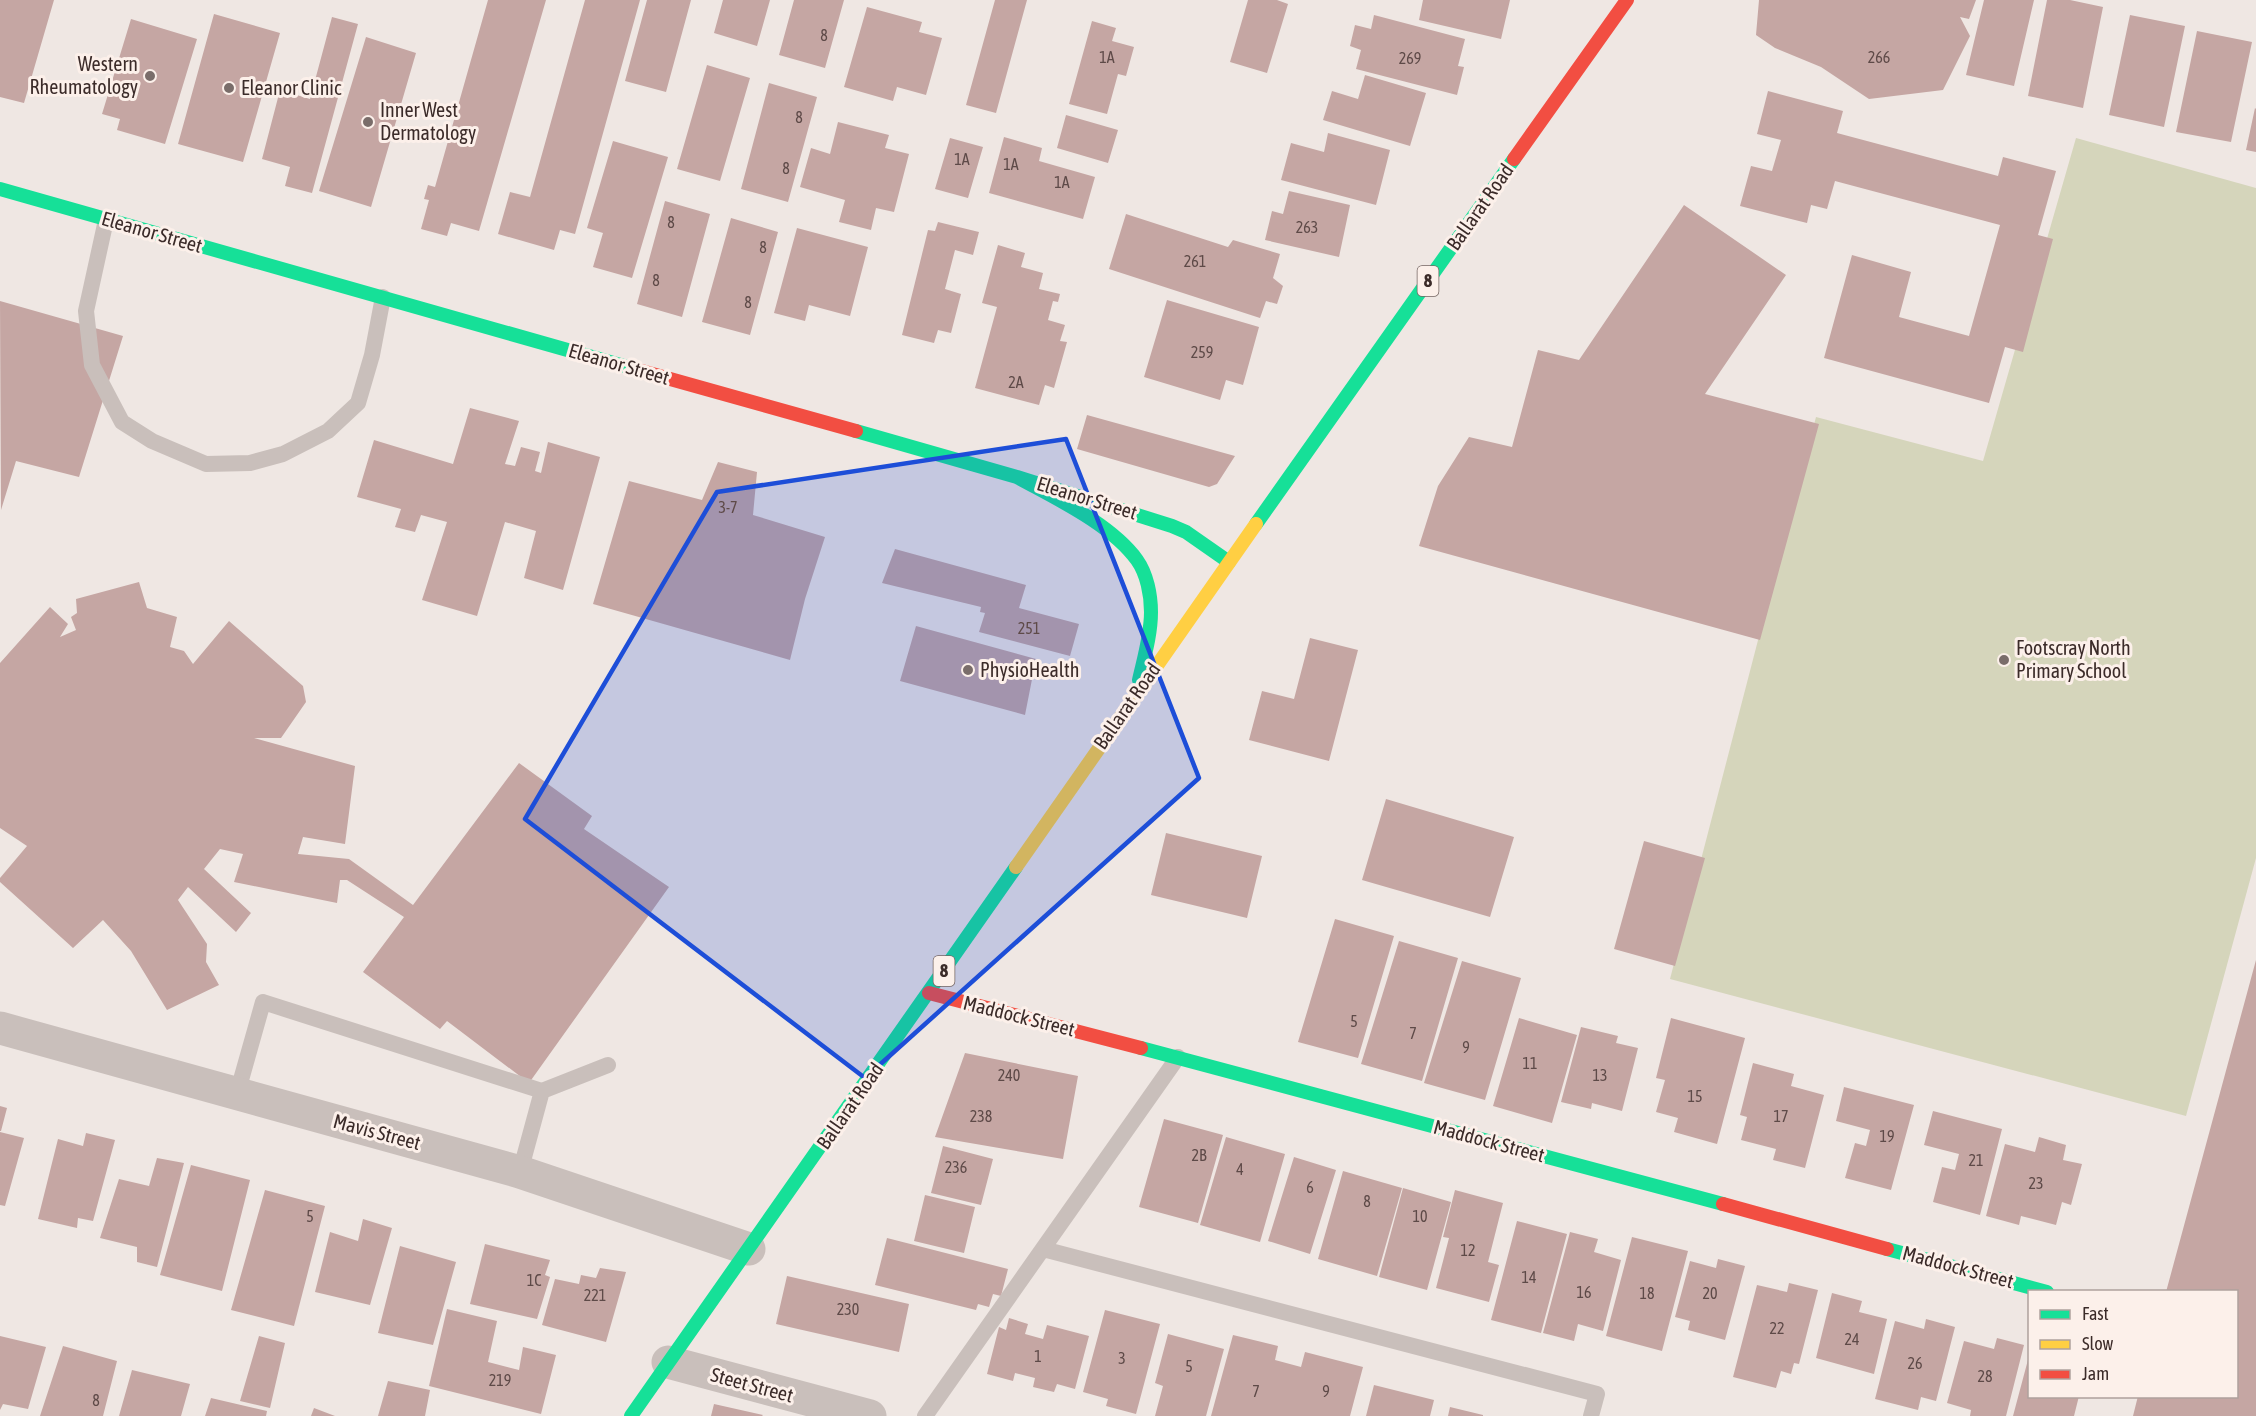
<svg xmlns="http://www.w3.org/2000/svg" width="2256" height="1416" viewBox="0 0 2256 1416" font-family="'Asap Condensed',sans-serif">
<rect width="100%" height="100%" fill="#efe7e3"/>
<path fill="#d5d5bb" d="M2076,138L2256,188V858L2186,1116L1670,979L1816,417L1983,461Z"/>
<path fill="#c5a6a3" d="M0,0H54L24,103L0,97Z
M488,0H546L479,231L451,223L447,236L421,229L429,200L424,199L428,185L435,187Z
M585,0H640L575,234L560,230L554,250L498,234L510,192L530,197Z
M647,0H691L666,92L625,81Z
M723,0H770L757,46L714,33Z
M794,0H844L825,68L779,55Z
M995,0H1027L996,113L966,105Z
M1248,0H1277L1288,4L1267,73L1230,62Z
M1423,0H1510L1501,39L1419,20Z
M1759,0H1976L1969,19L1960,17L1970,36L1943,90L1869,99L1821,67L1775,48L1756,35Z
M1984,0H2034L2014,86L1966,75Z
M2047,0H2070L2103,7L2083,108L2028,96Z
M867,7L922,22L919,32L942,38L926,95L897,87L893,101L844,87Z
M214,14L280,33L243,162L178,144Z
M1374,15L1465,39L1458,66L1464,67L1457,95L1356,69L1361,50L1350,46L1355,25L1371,29Z
M2130,15L2185,26L2164,127L2109,115Z
M332,17L358,24L312,193L285,186L290,167L262,159L280,90L310,99Z
M131,19L197,39L165,144L117,130L120,119L102,114Z
M1092,21L1116,28L1112,41L1134,47L1126,76L1118,74L1107,114L1069,104Z
M2197,31L2252,42L2231,142L2176,132Z
M366,37L416,53L371,207L319,191Z
M707,65L750,78L720,181L677,169Z
M1365,75L1426,93L1410,146L1323,120L1332,91L1358,99Z
M769,83L817,97L788,202L741,189Z
M1768,91L1843,111L1837,133L1998,176L2003,157L2056,171L2038,235L2053,239L2023,352L2005,347L1989,403L1824,358L1852,255L1911,272L1899,317L1969,336L2000,225L1835,181L1827,209L1811,205L1807,223L1740,206L1751,166L1772,171L1781,140L1757,134Z
M2255,108L2256,109V152L2246,150Z
M1066,115L1118,130L1108,163L1057,148Z
M838,122L889,135L885,148L909,154L894,212L876,208L871,230L839,222L845,200L800,187L811,148L830,154Z
M1328,133L1390,150L1376,205L1281,180L1291,143L1324,152Z
M1004,137L1042,148L1039,161L1095,177L1083,219L989,193Z
M950,138L983,147L968,198L935,189Z
M613,141L668,157L632,278L593,267L603,233L587,228Z
M1289,191L1350,205L1339,257L1265,240L1272,211L1283,214Z
M665,201L710,214L682,317L637,304Z
M1684,205L1786,275L1705,394L1819,424L1760,640L1419,546L1438,486L1469,437L1512,447L1538,350L1579,360Z
M1126,214L1228,247L1233,240L1280,254L1273,278L1283,286L1277,304L1266,301L1260,318L1109,269Z
M731,218L778,232L750,335L702,322Z
M938,222L979,232L973,255L955,250L945,289L961,294L951,333L938,330L934,343L902,335L928,230L935,231Z
M797,228L868,247L850,316L809,305L805,321L774,313Z
M998,245L1025,253L1021,267L1043,273L1039,289L1060,294L1058,302L1053,301L1048,320L1065,325L1060,341L1067,342L1054,388L1045,385L1039,405L975,388L997,307L982,303Z
M1167,300L1259,327L1243,385L1226,380L1220,400L1144,377Z
M0,301L123,336L79,477L16,461L1,510Z
M470,408L519,421L505,464L515,466L521,447L540,452L535,471L541,473L548,442L600,457L563,590L524,578L536,531L505,522L477,616L422,600L447,522L421,515L415,532L395,527L401,509L357,497L374,440L453,464Z
M1087,415L1235,456L1217,484L1209,487L1077,449Z
M718,462L757,472L753,515L825,537L805,599L790,660L593,604L629,481L702,500Z
M895,549L1026,585L1019,608L1079,624L1070,656L979,632L985,613L980,612L981,607L882,583Z
M139,582L147,608L177,617L170,647L184,651L193,664L229,621L303,686L306,702L281,738H254L355,766L345,844L303,837L298,854L349,859L413,905L519,763L592,816L584,829L669,887L529,1083L447,1021L440,1029L363,972L404,917L347,880H340L337,903L234,882L243,854L220,849L204,869L251,913L236,932L188,887L178,900L207,944L206,962L219,985L167,1010L131,951L103,920L73,948L0,882V878L27,846L0,828V663L50,607L68,624L60,637L76,630L71,617L77,613L76,599Z
M916,626L1036,659L1025,715L900,681Z
M1310,638L1358,650L1329,761L1249,740L1262,691L1294,699Z
M1386,799L1514,837L1490,917L1362,880Z
M1166,833L1262,856L1247,918L1151,895Z
M1644,841L1705,858L1675,966L1614,949Z
M1335,919L1394,936L1358,1058L1298,1042Z
M1399,941L1458,958L1422,1081L1361,1064Z
M2256,960V1416H2133L2138,1396H2236V1292H2166Z
M1462,961L1521,978L1485,1100L1424,1083Z
M1519,1018L1577,1035L1552,1123L1493,1106Z
M1671,1018L1745,1038L1717,1144L1674,1132L1678,1118L1656,1112L1665,1080L1656,1078Z
M1581,1027L1618,1036L1616,1043L1638,1048L1622,1111L1592,1103L1591,1109L1561,1102Z
M965,1053L1078,1076L1063,1159L935,1137Z
M1753,1063L1794,1074L1791,1086L1824,1095L1805,1168L1773,1160L1776,1149L1741,1140L1747,1117L1740,1115Z
M1844,1087L1914,1105L1891,1190L1845,1178L1855,1143L1866,1146L1870,1130L1836,1121Z
M0,1106L7,1108L1,1131H0Z
M1933,1111L2002,1129L1980,1215L1933,1202L1942,1167L1955,1170L1959,1154L1924,1145Z
M1164,1119L1223,1135L1198,1223L1139,1207Z
M0,1132L24,1138L5,1206L0,1205Z
M86,1133L115,1140L93,1221L78,1218L77,1228L38,1219L58,1139L83,1146Z
M1226,1137L1285,1154L1260,1242L1200,1225Z
M2039,1137L2066,1145L2063,1160L2082,1164L2071,1205L2062,1202L2056,1225L2021,1216L2019,1225L1986,1216L2005,1144L2035,1152Z
M943,1146L993,1159L981,1205L931,1193Z
M1294,1157L1336,1170L1310,1254L1268,1241Z
M157,1158L184,1163L157,1267L137,1262V1247L100,1238L119,1179L149,1186Z
M191,1165L250,1180L222,1291L160,1275Z
M1343,1171L1402,1188L1377,1276L1318,1259Z
M1403,1188L1451,1202L1427,1290L1379,1277Z
M265,1190L325,1206L294,1326L231,1310Z
M1455,1190L1503,1203L1488,1262L1499,1265L1489,1302L1436,1288L1449,1238L1443,1237Z
M925,1195L975,1207L964,1253L914,1241Z
M363,1219L392,1228L370,1305L315,1292L330,1232L358,1241Z
M1517,1221L1567,1234L1541,1333L1491,1320Z
M1570,1232L1598,1239L1594,1252L1621,1260L1603,1331L1578,1324L1574,1341L1543,1333Z
M1632,1237L1688,1251L1662,1351L1606,1336Z
M887,1238L1008,1269L1001,1296L993,1294L989,1307L978,1304L976,1310L875,1285Z
M485,1244L550,1260L545,1275L550,1277L537,1319L470,1304Z
M400,1246L456,1262L433,1345L378,1333Z
M1718,1259L1745,1266L1725,1340L1688,1330L1690,1321L1675,1317L1690,1261L1716,1268Z
M600,1268L626,1272L606,1342L542,1325L555,1279L579,1284L581,1275L596,1278Z
M787,1276L909,1304L899,1352L776,1324Z
M1789,1283L1818,1290L1799,1364L1794,1363L1791,1374L1781,1371L1776,1388L1733,1377L1757,1285L1787,1292Z
M1832,1293L1862,1301L1859,1312L1887,1319L1874,1374L1816,1358Z
M447,1309L497,1321L488,1362L519,1370L523,1347L556,1355L541,1414L429,1386Z
M1105,1310L1160,1324L1136,1414L1106,1406L1108,1399L1083,1392Z
M1009,1318L1028,1324L1025,1334L1043,1339L1047,1325L1089,1336L1075,1389L1057,1384L1054,1392L1033,1387L1035,1378L1015,1373L1013,1381L987,1374L999,1327L1006,1330Z
M1926,1319L1955,1327L1936,1401L1921,1397L1918,1410L1875,1399L1895,1321L1924,1329Z
M1168,1334L1224,1349L1206,1416H1155L1163,1386L1155,1383Z
M1233,1335L1278,1346L1275,1360L1301,1367L1305,1352L1363,1367L1350,1416H1211Z
M0,1336L46,1347L28,1409L3,1404L0,1410Z
M259,1336L285,1343L270,1408L240,1401Z
M1997,1338L2024,1345L2006,1416H1970L1971,1410L1947,1403L1964,1341L1994,1349Z
M63,1346L117,1361L103,1416H40Z
M2029,1356L2030,1396H2079L2074,1416H2013Z
M132,1370L190,1384L181,1416H119Z
M388,1381L430,1390L425,1416H378Z
M1374,1385L1434,1400L1430,1416H1366Z
M211,1398L267,1411L266,1416H205Z
M714,1404L763,1415L762,1416H711Z
M1450,1407L1483,1415V1416H1448Z
M314,1408L335,1416H311Z"/>
<g fill="none" stroke-linecap="round" stroke-linejoin="round">
<path stroke="#c9bfbb" stroke-width="16" d="M106,220L86,311L92,365L122,422L152,441L206,464L250,463L283,454L328,431L358,403L372,355L383,297
M237,1094L263,1002L542,1091
M520,1172L542,1091L608,1065
M1043,1249L1597,1394L1591,1416
M925,1416L1178,1057"/>
<path stroke="#c9bfbb" stroke-width="33" d="M0,1028L520,1172L749,1249
M668,1362L870,1416"/>
<path stroke="#16e098" stroke-width="14" d="M0,189L638,370
M856,431L1017,477L1172,526L1186,532L1229,562
M1017,477C1055,498 1111,524 1137,560C1147,574 1151,595 1151,612C1151,635 1144,658 1139,680
M1256,524L1514,159
M1141,1048L1723,1204
M1887,1249L2047,1292
M631,1416L1016,867"/>
<path stroke="#ffcf43" stroke-width="14" d="M1016,867L1256,524"/>
<path stroke="#f24e42" stroke-width="14" d="M1514,159L1627,0
M638,370L856,431
M929,993L1141,1048
M1723,1204L1887,1249"/>
</g>
<path fill="#1d4ed8" fill-opacity="0.2" stroke="#1d4ed8" stroke-width="4.5" stroke-linejoin="round" d="M1066,439L1199,778L865,1078L525,819L717,492Z"/>
<g fill="#7a6d6a" stroke="#fcf0ea" stroke-width="2">
<circle cx="150" cy="76" r="6"/>
<circle cx="229" cy="88" r="6"/>
<circle cx="368" cy="122" r="6"/>
<circle cx="2004" cy="660" r="6"/>
<circle cx="968" cy="670" r="6"/>
</g>
<g text-anchor="middle" stroke-width="6" stroke-linejoin="round" paint-order="stroke">
<g font-size="16" fill="#5e4a48">
<text x="824" y="41">8</text>
<text x="1107" y="63">1A</text>
<text x="1879" y="63">266</text>
<text x="1410" y="64">269</text>
<text x="799" y="123">8</text>
<text x="962" y="165">1A</text>
<text x="1011" y="170">1A</text>
<text x="786" y="174">8</text>
<text x="1062" y="188">1A</text>
<text x="671" y="228">8</text>
<text x="1307" y="233">263</text>
<text x="763" y="253">8</text>
<text x="1195" y="267">261</text>
<text x="656" y="286">8</text>
<text x="748" y="308">8</text>
<text x="1202" y="358">259</text>
<text x="1016" y="388">2A</text>
<text x="728" y="513">3-7</text>
<text x="1029" y="634">251</text>
<text x="1354" y="1027">5</text>
<text x="1413" y="1039">7</text>
<text x="1466" y="1053">9</text>
<text x="1530" y="1069">11</text>
<text x="1009" y="1081">240</text>
<text x="1600" y="1081">13</text>
<text x="1695" y="1102">15</text>
<text x="981" y="1122">238</text>
<text x="1781" y="1122">17</text>
<text x="1887" y="1142">19</text>
<text x="1199" y="1161">2B</text>
<text x="1976" y="1166">21</text>
<text x="956" y="1173">236</text>
<text x="1240" y="1175">4</text>
<text x="2036" y="1189">23</text>
<text x="1310" y="1193">6</text>
<text x="1367" y="1207">8</text>
<text x="310" y="1222">5</text>
<text x="1420" y="1222">10</text>
<text x="1468" y="1256">12</text>
<text x="1529" y="1283">14</text>
<text x="534" y="1286">1C</text>
<text x="1584" y="1298">16</text>
<text x="1647" y="1299">18</text>
<text x="1710" y="1299">20</text>
<text x="595" y="1301">221</text>
<text x="848" y="1315">230</text>
<text x="1777" y="1334">22</text>
<text x="1852" y="1345">24</text>
<text x="1038" y="1362">1</text>
<text x="1122" y="1364">3</text>
<text x="1915" y="1369">26</text>
<text x="1189" y="1372">5</text>
<text x="1985" y="1382">28</text>
<text x="500" y="1386">219</text>
<text x="1256" y="1397">7</text>
<text x="1326" y="1397">9</text>
<text x="96" y="1406">8</text>
</g>
<g fill="#fcf0ea" stroke="#756663" stroke-width="1.5">
<rect x="1417.5" y="266" width="21" height="30" rx="4.5"/>
<rect x="933.5" y="956" width="21" height="30" rx="4.5"/>
</g>
<g font-size="18" font-weight="bold" fill="#3b2b29">
<text x="1428" y="287">8</text>
<text x="944" y="977">8</text>
</g>
<g font-size="20" fill="#3b2b29" stroke="#fcf0ea" text-anchor="start">
<text x="138" y="71" text-anchor="end">Western<tspan x="138" dy="23">Rheumatology</tspan></text>
<text x="241" y="95">Eleanor Clinic</text>
<text x="380" y="117">Inner West<tspan x="380" dy="23">Dermatology</tspan></text>
<text x="2016" y="655">Footscray North<tspan x="2016" dy="23">Primary School</tspan></text>
<text x="980" y="677">PhysioHealth</text>
</g>
<g font-size="20" fill="#3b2b29" stroke="#fcf0ea">
<text transform="translate(1480 207) rotate(-55)" y="7">Ballarat Road</text>
<text transform="translate(152 232) rotate(16)" y="7">Eleanor Street</text>
<text transform="translate(619 364) rotate(16)" y="7">Eleanor Street</text>
<text transform="translate(1087 498) rotate(17)" y="7">Eleanor Street</text>
<text transform="translate(1127 706) rotate(-55)" y="7">Ballarat Road</text>
<text transform="translate(1019 1016) rotate(14)" y="7">Maddock Street</text>
<text transform="translate(850 1106) rotate(-55)" y="7">Ballarat Road</text>
<text transform="translate(377 1132) rotate(15)" y="7">Mavis Street</text>
<text transform="translate(1489 1141) rotate(15)" y="7">Maddock Street</text>
<text transform="translate(1958 1267) rotate(15)" y="7">Maddock Street</text>
<text transform="translate(752 1385) rotate(15)" y="7">Steet Street</text>
</g>
</g>
<rect x="2028" y="1290" width="210" height="108" fill="#fcf0ea" stroke="#afa19d" stroke-width="1.5"/>
<rect x="2040" y="1310" width="30" height="9" fill="#16e098" stroke="#afa19d" stroke-width="1.5"/>
<text x="2082" y="1320" font-size="18" fill="#3b2b29">Fast</text>
<rect x="2040" y="1340" width="30" height="9" fill="#ffcf43" stroke="#afa19d" stroke-width="1.5"/>
<text x="2082" y="1350" font-size="18" fill="#3b2b29">Slow</text>
<rect x="2040" y="1370" width="30" height="9" fill="#f24e42" stroke="#afa19d" stroke-width="1.5"/>
<text x="2082" y="1380" font-size="18" fill="#3b2b29">Jam</text>
</svg>
